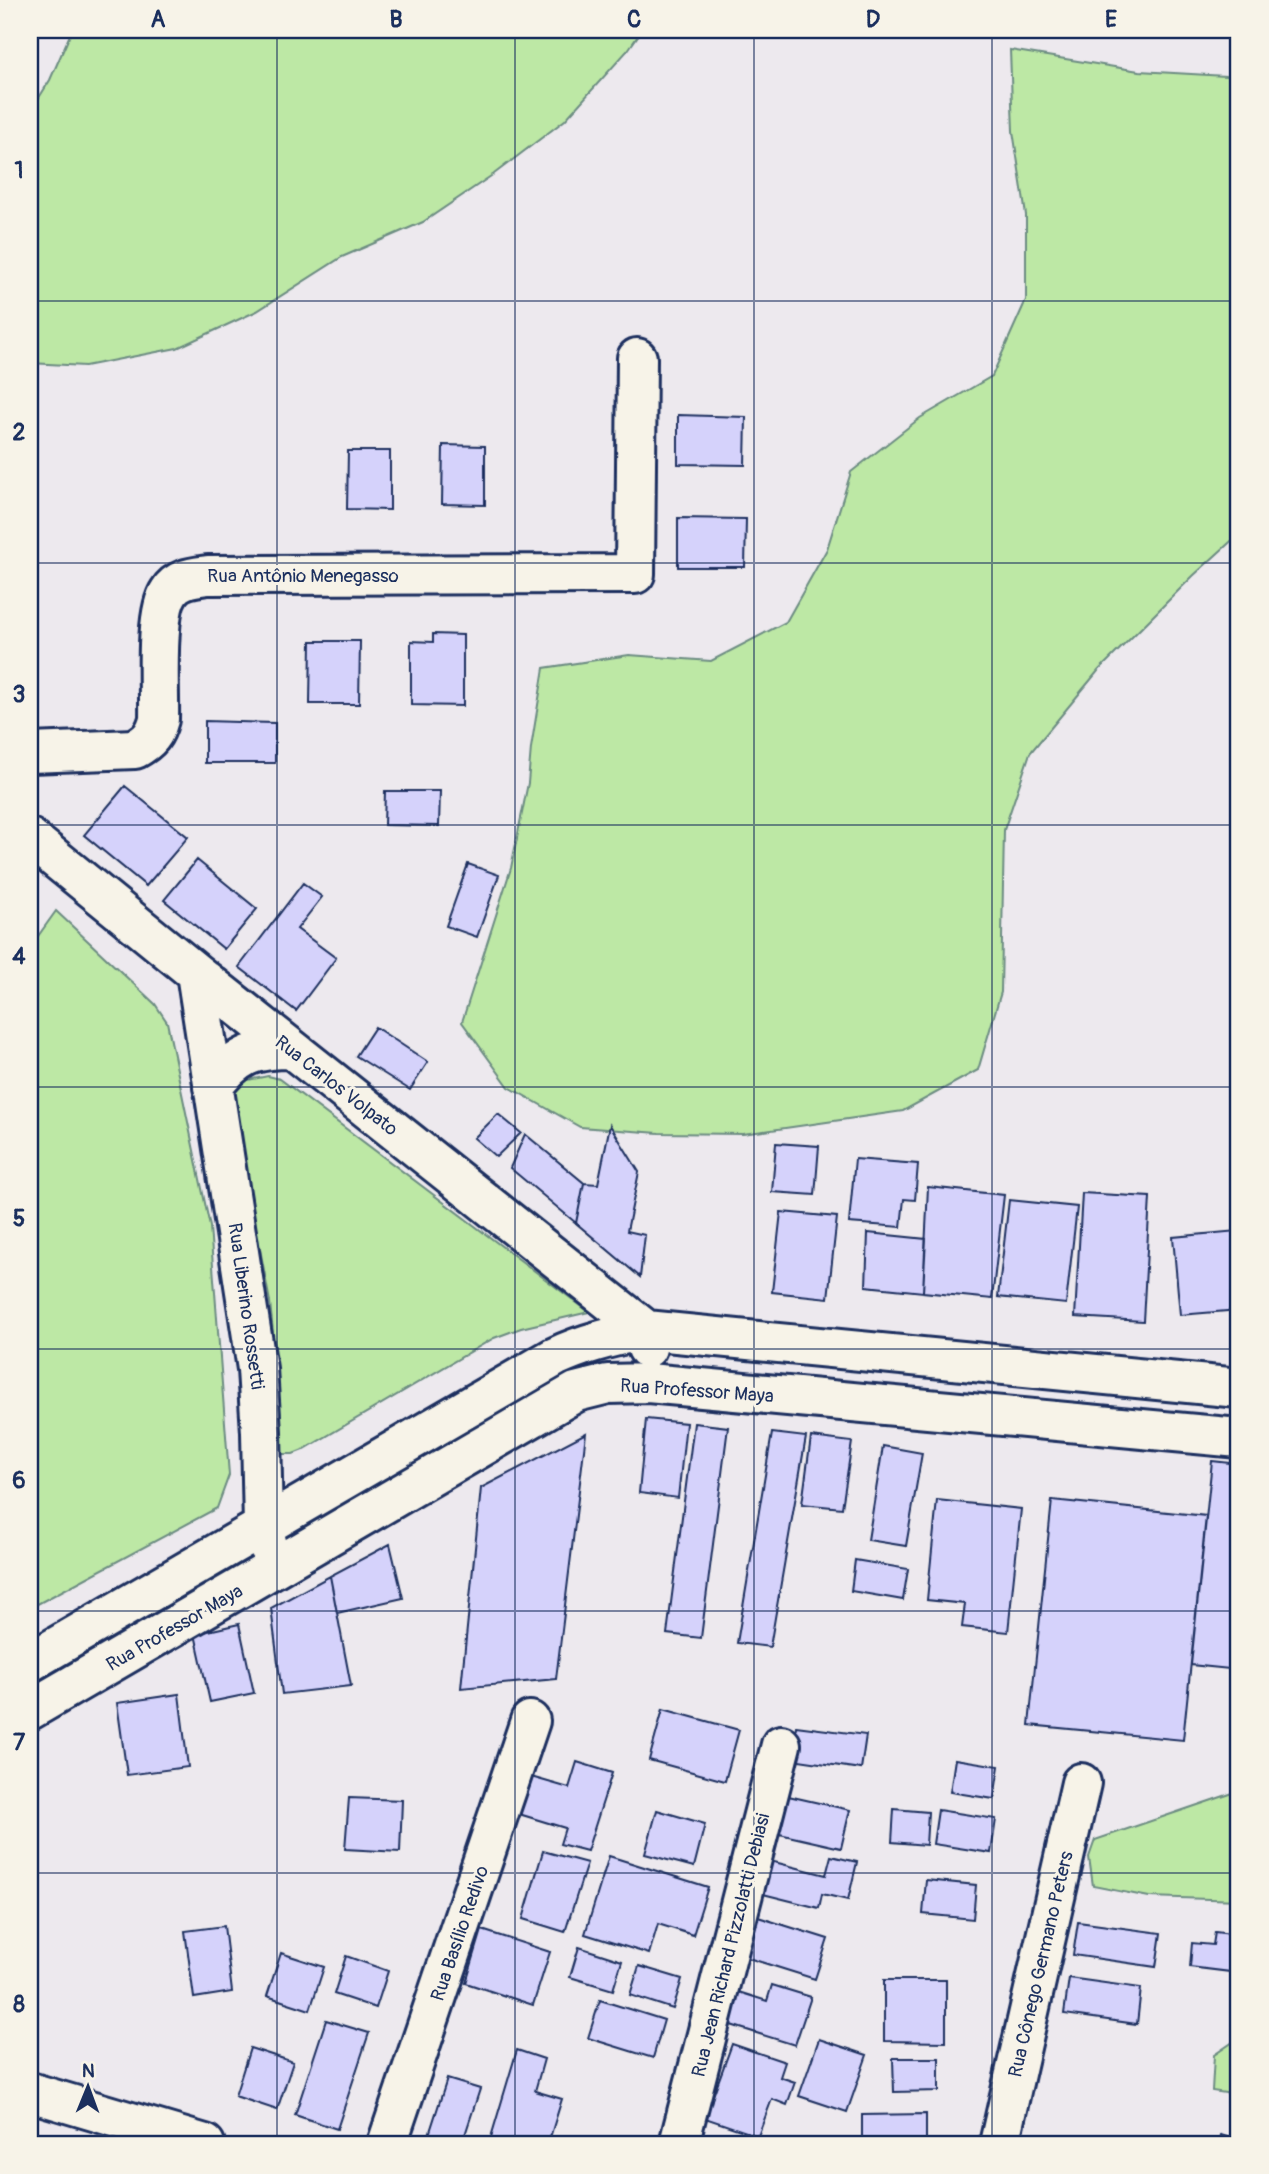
<svg xmlns="http://www.w3.org/2000/svg" width="1269" height="2174" viewBox="0 0 1269 2174" font-family="Pangolin,sans-serif">
<rect width="100%" height="100%" fill="#ede9ee"/>
<filter id="ink" filterUnits="userSpaceOnUse"><feTurbulence type="fractalNoise" baseFrequency=".0143" numOctaves="2"/><feDisplacementMap in="SourceGraphic" scale="14" xChannelSelector="R" yChannelSelector="G"/><feConvolveMatrix kernelMatrix="1 2 1 2 8 2 1 2 1" color-interpolation-filters="sRGB"/></filter>
<g filter="url(#ink)">
<path fill="#bde8a5" stroke="#6c8c82" stroke-width="2" d="M72,30H642L628,50L565,120L494,174L423,222L342,257L257,311L177,348L85,366L30,363V112L50,80Z
M1010,50L1139,71L1226,76L1239,74V534L1193,576L1098,671L1030,753L1004,830L1001,992L978,1070L903,1111L743,1134L659,1133L580,1127L509,1087L462,1022L511,868L528,783L531,748L544,668L629,655L711,661L786,622L827,549L851,472L920,418L992,376L1026,300V215L1013,131Z
M56,911L155,1004L167,1022L210,1227L229,1475L217,1508L30,1608V937L38,936Z
M268,1076L280,1079L589,1312L521,1328L494,1338L303,1450L293,1454H279L273,1392L275,1353L270,1302L232,1100L234,1088L243,1081Z
M1239,1791V1900L1149,1897L1093,1886L1089,1857L1095,1840Z
M1239,2038V2095L1212,2091L1214,2055Z"/>
<path fill="#d5d2fb" stroke="#1b2f5e" stroke-width="2" d="M678,415L746,417L745,465L678,464Z
M443,445L485,446V505L442,504Z
M348,451H390V510L347,509Z
M678,518L746,519L745,567H678Z
M433,634L463,635V706L411,705V641L433,642Z
M311,641H360L359,704H310Z
M205,721L275,723V763H205Z
M125,786L188,837L146,886L84,835Z
M385,791H440L439,826L384,825Z
M197,860L257,909L224,949L164,900Z
M468,864L499,875L477,937L446,926Z
M303,883L322,897L297,929L336,958L296,1011L239,967Z
M375,1027L428,1062L410,1090L356,1056Z
M498,1114L521,1133L496,1157L474,1138Z
M610,1125L639,1172L627,1231L645,1235L640,1277L576,1223L584,1183L598,1184Z
M525,1134L584,1183L576,1223L510,1168Z
M776,1143L819,1146L815,1195L772,1192Z
M855,1159L918,1164L915,1200L904,1199L901,1227L849,1223Z
M928,1187L1004,1195L992,1299L923,1292Z
M1082,1193L1150,1197L1143,1321L1075,1317Z
M1009,1200L1077,1207L1066,1304L998,1297Z
M781,1212L837,1217L828,1298L772,1292Z
M1237,1231L1239,1310L1180,1315L1173,1237Z
M868,1233L926,1239L923,1292L866,1286Z
M646,1419L686,1423L678,1498L639,1493Z
M694,1423L728,1427L701,1638L667,1634Z
M586,1433L556,1679L461,1688L481,1488Z
M772,1433L806,1437L770,1647L737,1643Z
M811,1437L852,1442L842,1508L802,1504Z
M883,1446L922,1453L906,1546L868,1540Z
M1212,1461L1239,1464V1670L1191,1665Z
M937,1500L1021,1509L1008,1632L962,1627L965,1604L927,1600Z
M1052,1500L1206,1516L1183,1740L1029,1725Z
M390,1544L403,1598L337,1613L330,1576Z
M855,1560L908,1569L903,1600L851,1591Z
M330,1576L351,1686L282,1694L271,1608Z
M239,1624L254,1693L210,1702L195,1634Z
M179,1694L188,1767L127,1775L117,1703Z
M663,1709L739,1730L725,1781L649,1760Z
M796,1726L866,1735L861,1769L792,1759Z
M955,1759L999,1766L994,1799L950,1792Z
M577,1762L612,1773L587,1851L560,1844L565,1828L519,1814L531,1777L569,1788Z
M784,1795L850,1810L841,1848L775,1833Z
M349,1798L402,1800L400,1852L345,1849Z
M894,1809L928,1812L926,1845L892,1842Z
M657,1810L705,1824L694,1867L645,1854Z
M938,1810L996,1819L991,1853L933,1844Z
M543,1851L587,1863L565,1932L523,1919Z
M609,1856L708,1887L693,1935L658,1924L649,1954L585,1934Z
M831,1856L857,1862L848,1900L822,1894L819,1908L759,1893L766,1860L826,1875Z
M926,1880L976,1885L973,1919L923,1914Z
M758,1917L828,1939L815,1979L745,1957Z
M1078,1922L1161,1933L1156,1967L1073,1955Z
M224,1926L232,1992L194,1998L185,1931Z
M482,1930L550,1952L533,2005L466,1983Z
M1215,1932L1239,1935V1973L1190,1967L1192,1943L1213,1945Z
M579,1947L622,1961L613,1990L570,1977Z
M281,1953L324,1967L310,2010L267,1996Z
M346,1956L388,1971L376,2008L334,1994Z
M639,1966L682,1979L673,2009L630,1995Z
M1069,1978L1141,1988L1137,2024L1064,2014Z
M884,1980H946V2042L884,2041Z
M772,1985L811,1997L795,2045L718,2021L729,1989L767,2001Z
M600,2000L664,2020L653,2058L588,2038Z
M326,2020L369,2033L337,2129L295,2115Z
M819,2039L867,2055L847,2112L799,2096Z
M732,2044L785,2062L780,2077L795,2082L787,2105L772,2099L758,2136L705,2118Z
M250,2048L293,2062L277,2110L235,2096Z
M517,2050L544,2059L535,2091L562,2099L548,2144H489Z
M893,2058H939V2091L894,2092Z
M447,2079L480,2089L462,2144H426Z
M926,2114V2144H862V2115Z
M1221,2135L1239,2141V2144H1219Z
M712,2138L730,2144H709Z"/>
<g fill="none" stroke-linecap="round" stroke-linejoin="round">
<g stroke="#1b2f5e" stroke-width="44">
<path id="street" d="M30,753L135,749C150,741 155,734 159,719C160,690 154,614 169,592C177,578 194,577 208,575L635,574L637,358
M30,2092L205,2144
M387,2144L530,1721
M679,2144L781,1745
M999,2144L1081,1783"/>
</g>
<g stroke="#1b2f5e" stroke-width="44">
<path id="secondary" d="M30,838L196,973L646,1330L647,1348
M196,973L257,1369L261,1432L263,1527L268,1546
M213,1087C236,1056 252,1049 291,1049
M30,1662L555,1357C584,1343 614,1336 646,1330L1239,1388
M30,1710L576,1392L608,1384L648,1383L1239,1438"/>
</g>
<use href="#street" stroke="#f7f3e8" stroke-width="38"/>
<use href="#secondary" stroke="#f7f3e8" stroke-width="38"/>
</g>
</g>
<path fill="none" stroke="#1b2f5e" stroke-width="2" stroke-opacity="0.55" d="M277,30V2144M515,30V2144M754,30V2144M992,30V2144M30,301H1239M30,563H1239M30,825H1239M30,1087H1239M30,1349H1239M30,1611H1239M30,1873H1239"/>
<g text-anchor="middle" stroke-width="6" stroke-linejoin="round" paint-order="stroke">
<g font-size="19" fill="#1b2f5e" stroke="#f7f3e8">
<text x="303" y="582">Rua Antônio Menegasso</text>
<text transform="translate(337 1085) rotate(38)" y="7">Rua Carlos Volpato</text>
<text transform="translate(247 1306) rotate(82)" y="7">Rua Liberino Rossetti</text>
<text transform="translate(697 1390) rotate(4)" y="7">Rua Professor Maya</text>
<text transform="translate(174 1627) rotate(-30)" y="7">Rua Professor Maya</text>
<text transform="translate(459 1933) rotate(-71)" y="7">Rua Basílio Redivo</text>
<text transform="translate(730 1945) rotate(-76)" y="7">Rua Jean Richard Pizzolatti Debiasi</text>
<text transform="translate(1040 1964) rotate(-77)" y="7">Rua Cônego Germano Peters</text>
</g>
</g>
<rect width="1269" height="2174" fill="none" stroke="#f7f3e8" stroke-width="77"/>
<g transform="translate(88 2087) rotate(1)" stroke="#f7f3e8" stroke-width="5" paint-order="stroke">
<path d="M0-5L12 26L0 18L-12 26Z" fill="#1b2f5e"/>
<text y="-10" font-size="19" font-weight="bold" text-anchor="middle" fill="#1b2f5e">N</text>
</g>
<rect x="38" y="38" width="1192" height="2098" fill="none" stroke="#1b2f5e" stroke-width="2.5"/>
<g font-size="23" text-anchor="middle" font-weight="bold" fill="#1b2f5e">
<text x="158" y="27">A</text>
<text x="396" y="27">B</text>
<text x="634" y="27">C</text>
<text x="873" y="27">D</text>
<text x="1111" y="27">E</text>
<text x="19" y="178">1</text>
<text x="19" y="440">2</text>
<text x="19" y="702">3</text>
<text x="19" y="964">4</text>
<text x="19" y="1226">5</text>
<text x="19" y="1488">6</text>
<text x="19" y="1750">7</text>
<text x="19" y="2012">8</text>
</g>
</svg>
